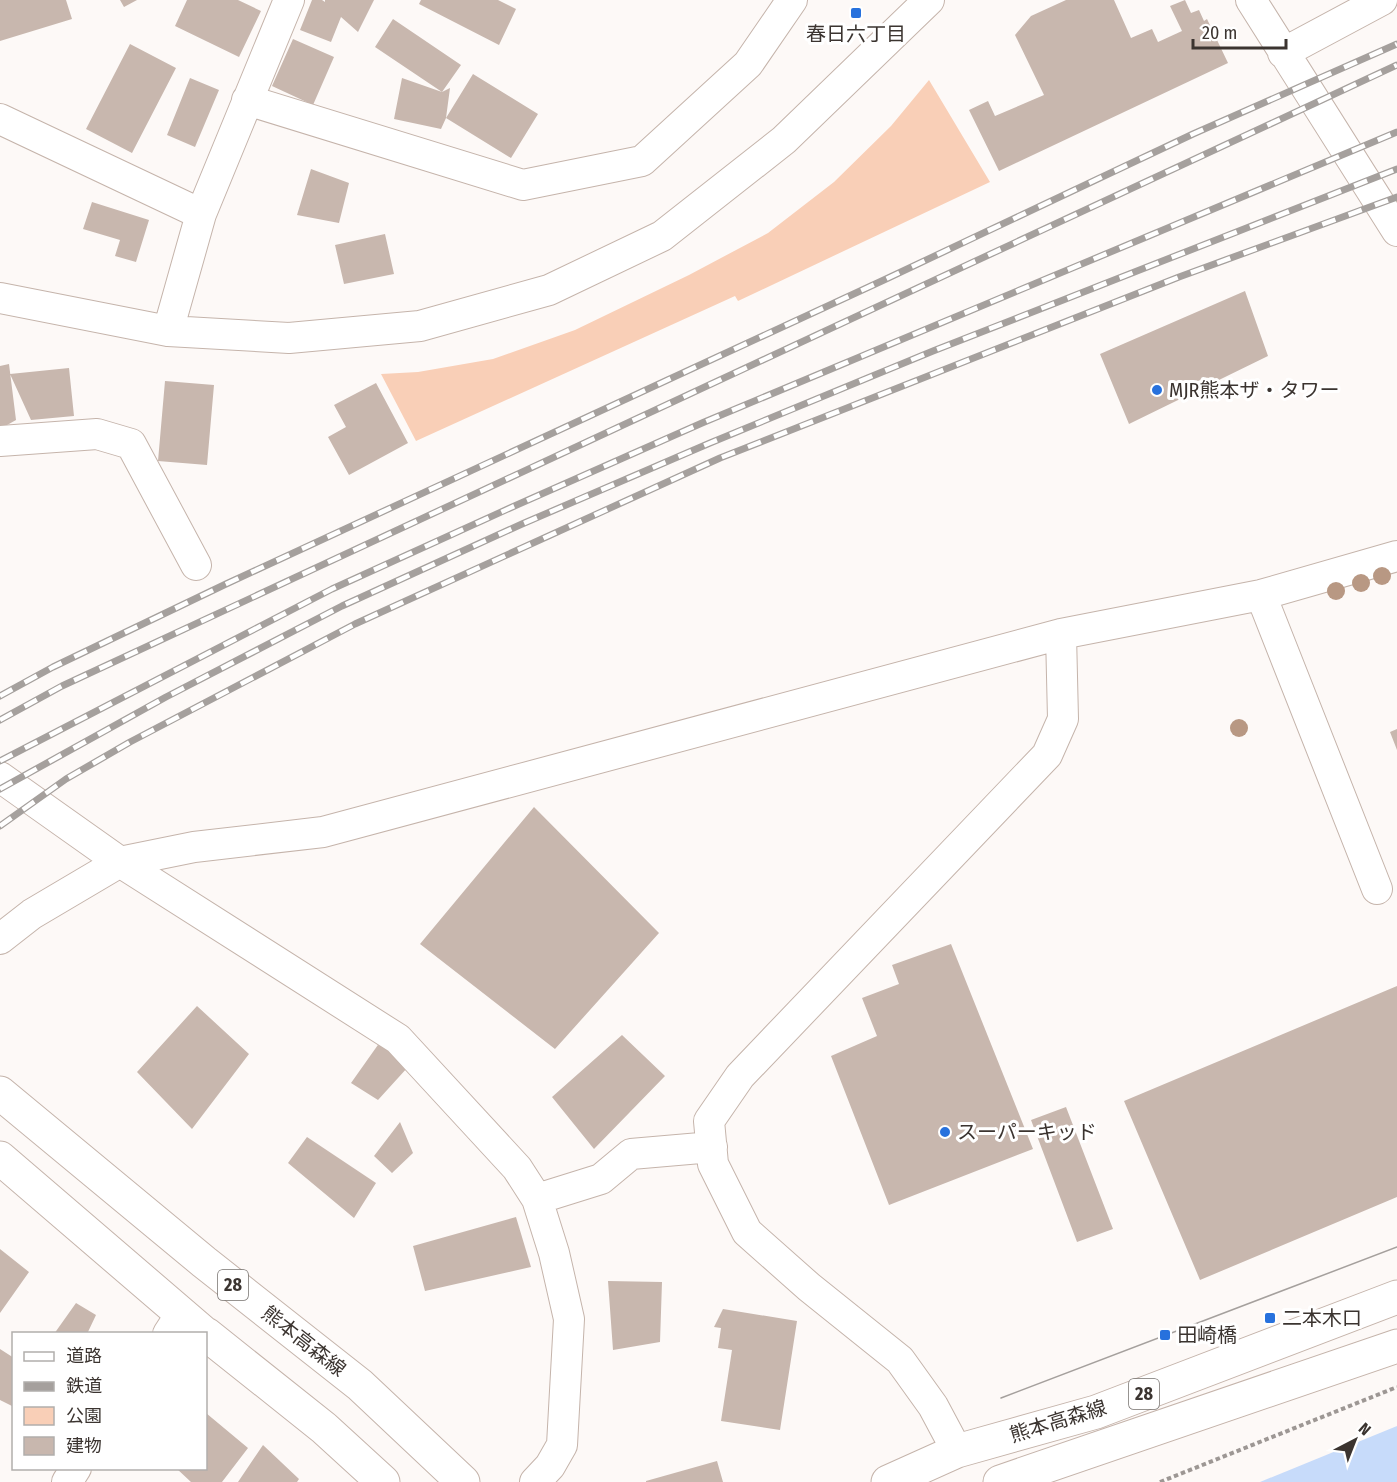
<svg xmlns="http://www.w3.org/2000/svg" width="1397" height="1482" viewBox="0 0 1397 1482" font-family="'Fira Sans Condensed','Noto Sans JP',sans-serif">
<rect width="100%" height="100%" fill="#fdf9f7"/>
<path fill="#f9cfb7" d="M929,80L990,182L738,301L735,296L416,441L381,374L418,372L493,359L575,330L689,275L768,233L834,182L891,126Z"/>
<path fill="#c7dbfa" d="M1397,1426V1482H1260Z"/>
<path fill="#c8b7ae" d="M0,0H66L72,19L0,41Z
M120,0H137L124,7Z
M187,0H238L261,11L239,57L175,26Z
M312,0H322L325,2V0H374L358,32L341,17L331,42L300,30Z
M421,0H498L516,9L499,45L419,4Z
M1066,0H1114L1131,38L1152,29L1158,42L1182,31L1170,6L1185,0L1191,13L1199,10L1204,21L1207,19L1228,63L999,171L969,110L988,101L995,116L1044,95L1015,35L1031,16Z
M393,19L461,65L442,92L375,47Z
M293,39L334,57L313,105L272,86Z
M130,44L176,68L132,153L86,129Z
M473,74L538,114L511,158L446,118Z
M190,78L219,90L195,147L167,135Z
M402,78L442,92L450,88L446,118L441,129L394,119Z
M311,169L349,183L339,223L297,215Z
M92,202L149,220L136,262L115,256L120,240L83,229Z
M385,234L394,274L344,284L335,245Z
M1245,291L1268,356L1129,424L1100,354Z
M9,364L16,420L0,429V366Z
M69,368L74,416L31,420L10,374Z
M165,381L214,385L207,465L158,461Z
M376,383L408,443L349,475L328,437L346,427L334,405Z
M1397,729V750L1390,732Z
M534,807L659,933L555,1049L420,944Z
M951,944L1033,1149L889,1205L831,1056L877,1036L862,998L899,984L892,965Z
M1397,986V1197L1200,1280L1124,1101Z
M197,1006L249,1054L192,1129L137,1072Z
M622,1035L665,1076L594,1149L552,1097Z
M380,1042L408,1067L378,1100L351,1083Z
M1066,1107L1113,1229L1077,1242L1031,1120Z
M400,1122L413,1153L392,1173L374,1156Z
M307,1137L376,1183L354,1218L288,1163Z
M516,1217L531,1267L425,1291L413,1246Z
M0,1249L29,1272L0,1313Z
M608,1281L662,1282L660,1342L613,1350Z
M76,1303L96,1315L87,1334H54Z
M723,1309L797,1321L780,1430L721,1421L732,1350L718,1348L721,1328L714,1327Z
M0,1349L14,1358V1407L0,1400Z
M206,1413L248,1448L222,1482H191L176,1468H206Z
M263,1445L299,1479L297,1482H238Z
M717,1461L723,1482H646V1481Z"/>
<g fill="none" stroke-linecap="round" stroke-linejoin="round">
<g stroke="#c5b4ab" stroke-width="32">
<path id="minor" d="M1251,0L1397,231
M1283,53L1382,0
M247,100L523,185L642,161L748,64L792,0
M0,119L201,214
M0,298L168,331L289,338L420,326L549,290L662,236L784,140L929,0
M168,331L201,214L289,0
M0,441L97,434L131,444L196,565
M1261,595L1377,889
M0,777L120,862L398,1039L517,1168L537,1199L554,1253L569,1319L562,1445L550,1466L535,1482
M0,939L32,914L120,862L194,847L323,832L1061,634L1261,595L1397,556
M537,1199L601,1179L631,1154L712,1147
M168,1334L181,1314
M957,1451L933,1406L900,1360L809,1287L747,1232L713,1164L709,1121L740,1076L1047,755L1063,719L1061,634
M67,1482L76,1468"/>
</g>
<g stroke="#c5b4ab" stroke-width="35">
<path id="major" d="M0,1093L204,1262L360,1385L463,1482
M0,1158L205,1334
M206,1334L324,1428L383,1482
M888,1482L957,1451L1096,1412L1397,1297
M1000,1482L1397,1346"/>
</g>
<path stroke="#9d9794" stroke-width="4" stroke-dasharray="4.5 3" stroke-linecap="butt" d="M1160,1482L1397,1387"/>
<use href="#minor" stroke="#fff" stroke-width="30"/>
<use href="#major" stroke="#fff" stroke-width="33"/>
<path stroke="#a5a09d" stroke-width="1.5" d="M1001,1398L1397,1247"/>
<g stroke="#a5a09d" stroke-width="7">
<path id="rail" d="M0,696L53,667L226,584L886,279L1193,134L1397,44
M0,720L62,686L1397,65
M0,761L332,589L510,508L702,423L1397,132
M0,789L166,697L342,606L522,524L710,443L933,351L1397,169
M0,826L66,779L130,742L355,624L720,458L1179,277L1397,197"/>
</g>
<use href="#rail" stroke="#fff" stroke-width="4.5" stroke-dasharray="14" stroke-linecap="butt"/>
</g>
<g fill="#b89883">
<circle cx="1382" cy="576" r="9"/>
<circle cx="1361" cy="583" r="9"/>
<circle cx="1336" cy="591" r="9"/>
<circle cx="1239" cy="728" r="9"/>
</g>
<g fill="#2771dd" stroke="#fff" stroke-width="2">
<rect x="850" y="7" width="12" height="12" rx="3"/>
<circle cx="1157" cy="390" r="6"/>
<circle cx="945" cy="1132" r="6"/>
<rect x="1264" y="1312" width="12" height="12" rx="3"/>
<rect x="1159" y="1329" width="12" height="12" rx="3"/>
</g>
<g text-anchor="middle" stroke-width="6" stroke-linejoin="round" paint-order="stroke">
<g fill="#fff" stroke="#76716e" stroke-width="1.5">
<rect x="218" y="1270" width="30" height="30" rx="4.5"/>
<rect x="1129" y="1379" width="30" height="30" rx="4.5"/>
</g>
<g font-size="18" font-weight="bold" fill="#3b3430">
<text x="233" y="1291">28</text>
<text x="1144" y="1400">28</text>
</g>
<g font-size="20" fill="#3b3430" stroke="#fff" text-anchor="start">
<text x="856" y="41" text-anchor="middle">春日六丁目</text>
<text x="1169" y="397">MJR熊本ザ・タワー</text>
<text x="957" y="1139">スーパーキッド</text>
<text x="1282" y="1325">二本木口</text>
<text x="1177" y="1342">田崎橋</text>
</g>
<g font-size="20" fill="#3b3430" stroke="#fff">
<text transform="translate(304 1341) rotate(38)" y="7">熊本高森線</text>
<text transform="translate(1058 1421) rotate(-17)" y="7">熊本高森線</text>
</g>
</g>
<rect x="12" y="1332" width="195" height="138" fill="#ffffff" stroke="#b1aeac" stroke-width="1.5"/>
<rect x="24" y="1352" width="30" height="9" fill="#ffffff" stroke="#b1aeac" stroke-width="1.5"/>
<text x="66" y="1362" font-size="18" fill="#3b3430">道路</text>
<rect x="24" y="1382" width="30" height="9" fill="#a5a09d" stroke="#b1aeac" stroke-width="1.5"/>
<text x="66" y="1392" font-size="18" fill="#3b3430">鉄道</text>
<rect x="24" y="1407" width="30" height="18" fill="#f9cfb7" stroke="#b1aeac" stroke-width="1.5"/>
<text x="66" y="1422" font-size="18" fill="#3b3430">公園</text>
<rect x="24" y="1437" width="30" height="18" fill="#c8b7ae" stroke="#b1aeac" stroke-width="1.5"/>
<text x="66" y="1452" font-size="18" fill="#3b3430">建物</text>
<g transform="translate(1355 1440) rotate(42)" stroke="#ffffff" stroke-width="4.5" paint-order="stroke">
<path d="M0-4.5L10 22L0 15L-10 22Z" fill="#3b3430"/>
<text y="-9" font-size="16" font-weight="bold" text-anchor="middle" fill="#3b3430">N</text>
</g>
<path d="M1193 39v9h93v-9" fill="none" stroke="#3b3430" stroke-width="3"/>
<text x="1202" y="39" font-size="18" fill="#3b3430" stroke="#ffffff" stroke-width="4.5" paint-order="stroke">20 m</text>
</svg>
